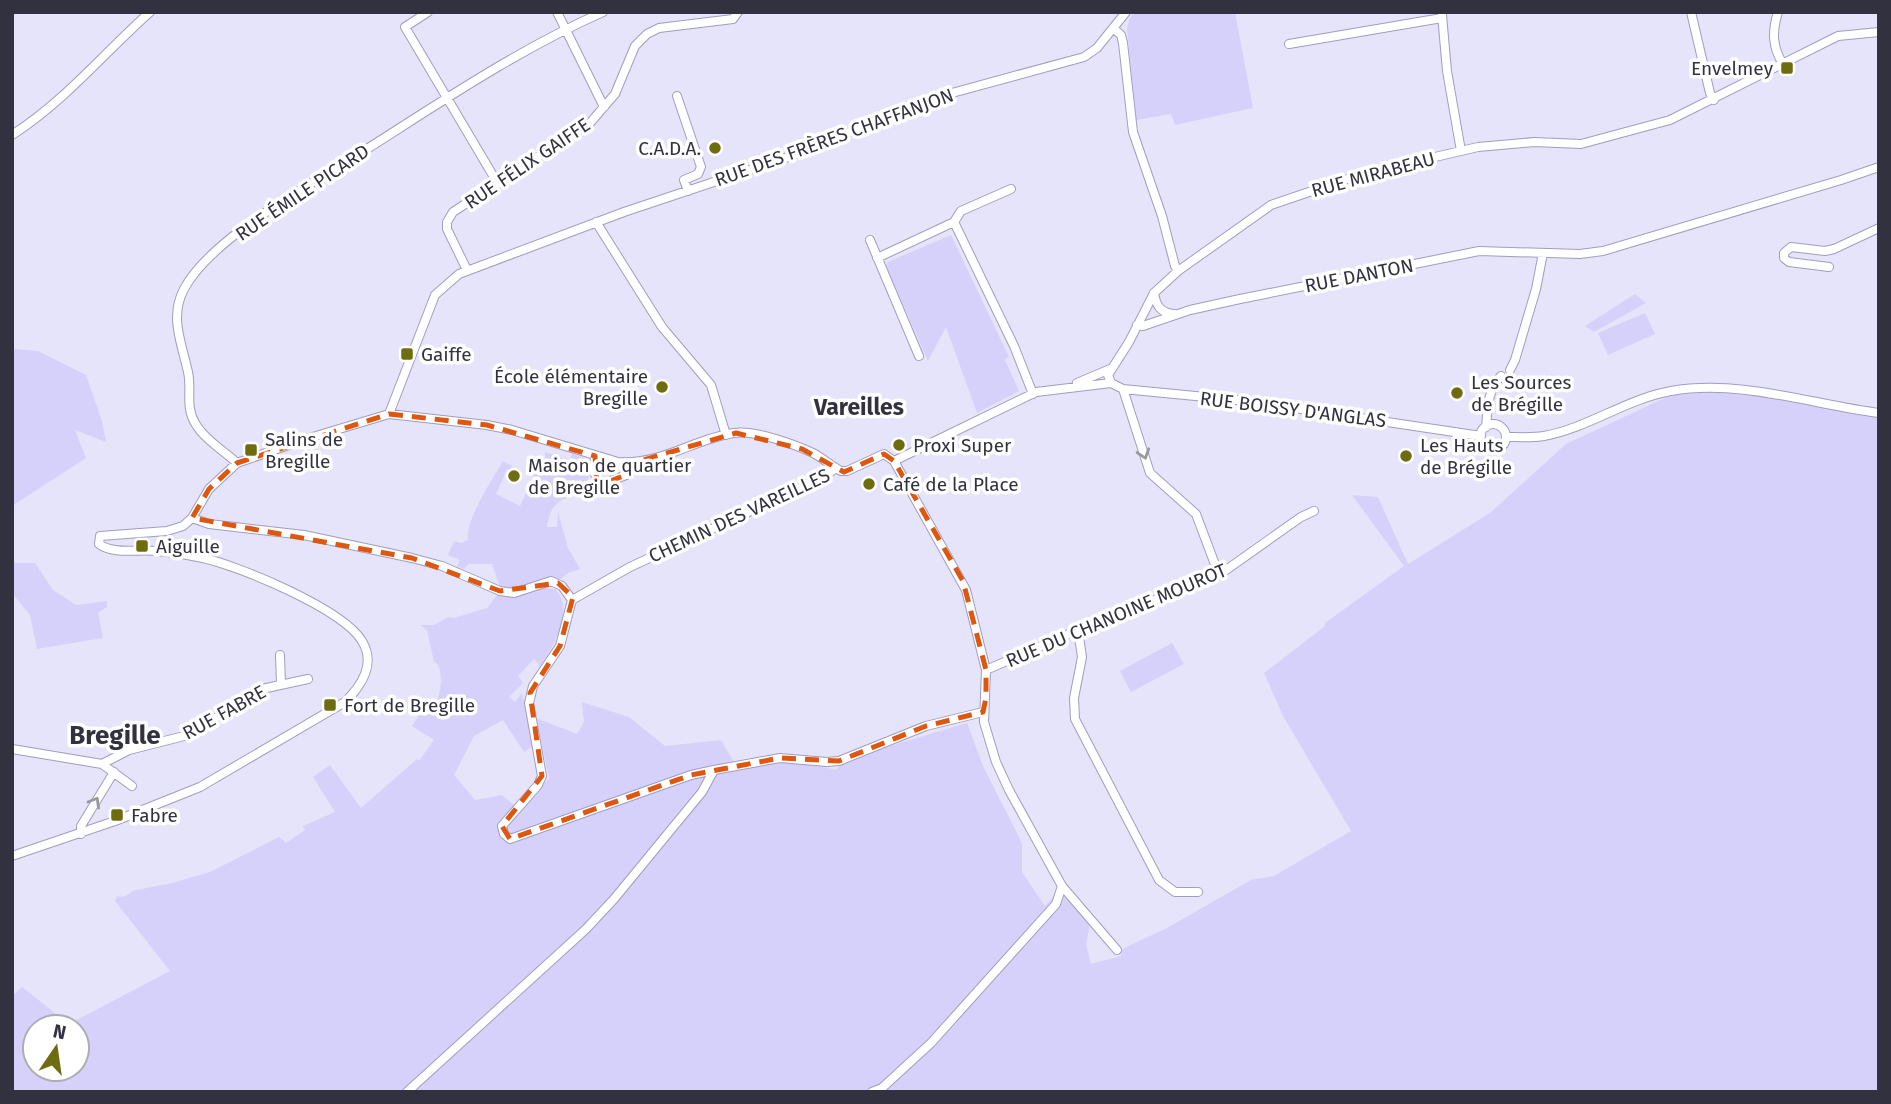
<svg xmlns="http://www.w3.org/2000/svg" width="1891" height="1104" viewBox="0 0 1891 1104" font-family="'Fira Sans',sans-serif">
<rect width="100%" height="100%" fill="#e6e4fa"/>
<path fill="#d5d1fa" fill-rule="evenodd" d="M1135,12H1235L1253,108L1175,125L1171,114L1136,120L1127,28L1130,18Z
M951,235L1009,357L1005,360L1019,391L977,413L946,327L928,361L886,266L888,262Z
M1635,294L1646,303L1594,332L1585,326Z
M1645,313L1655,334L1608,355L1598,333Z
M15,349L38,351L86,375L102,421L106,442L75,430L86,458L12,506V353Z
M1715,392L1782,399L1879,416V1092H12V996L22,987L69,1024L170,971L115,901L117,896C123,898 129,895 132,891L172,883L210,872L279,837L286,843L305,830L303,826L335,812L313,777L330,765L361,808L417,759L419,761L434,740L412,726L428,702L438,699C441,686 443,675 437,663L434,662L427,630L420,625H434L448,617L454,618L487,608L498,594L516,597L544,588L555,589C575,609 554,647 540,666L534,659L518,676L523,683L509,697L515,702L522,693L533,746L524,752L503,720L474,736L454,775L475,800L502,795L521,811L549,778L536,718L577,734L584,722L582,702L629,717L665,746L721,740L734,762L719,768C765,762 791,757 836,770L846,759L967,723L983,766L1022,843V872L1045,906L1059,891L1090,924L1086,944L1091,964L1121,956L1122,949L1165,929L1251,880L1274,876L1351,831L1283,716L1264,673L1325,626V623L1404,566L1352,495L1378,497L1408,564L1490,513L1566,444L1671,395ZM35,1027H77V1069H35Z
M545,452L570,460L572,454L585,458L589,475L586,488C563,502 551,498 547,527H557L558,512L568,548L580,569L568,573L561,579C538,575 522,594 500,587L492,564H469L464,569L457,567L460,560L448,555L454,541L461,543L468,540C465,520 492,480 503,461L512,466L510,470L507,469L496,494L520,506L533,479L534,469L546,463Z
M12,563H35L53,590L76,605L107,601V607L98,613L103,638L37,649L30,615L12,593Z
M1172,643L1184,664L1131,692L1120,671Z"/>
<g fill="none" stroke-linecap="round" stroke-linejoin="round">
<g stroke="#a09dbf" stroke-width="10">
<path id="street" d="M428,12L405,27L498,184
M557,12L604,107
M1691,12L1710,93L1714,100
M1778,12C1772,31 1772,47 1783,64
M1442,15L1447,71L1461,151
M1113,28L1121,35L1123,43L1133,132L1162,216L1175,266L1178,271
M1289,44L1442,18
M677,96L701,167L698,174L684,180L688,191
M12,135C64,102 104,53 150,12
M596,222L662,327L711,385L726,435
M954,222L1014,346L1033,394
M870,240L919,356
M877,258L954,222L961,211L1011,189
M1829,267L1789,262L1784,258V253L1791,247L1825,251L1834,249L1879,228
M467,270L447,229V222L453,212L590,123L615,94L635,46L647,34L659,28L733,19L738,12
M1154,293C1156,306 1161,313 1174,314
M1137,325L1143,326L1190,310L1240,299L1479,251L1580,254L1603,251L1841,180L1879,167
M1510,370L1515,360L1536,289L1543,253
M1077,383L1110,369
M1123,389L1150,473L1196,514L1219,575
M389,414L435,295L459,274L624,212L780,160L839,137L897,110L941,96L1084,57L1097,48L1126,12
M1480 437a13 13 0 1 1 26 0a13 13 0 1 1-26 0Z
M1486,427C1488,408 1487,391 1501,376
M1481,436L1247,401L1123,389L1111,383L1108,375L1129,342L1154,293L1178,271L1271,205L1362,174L1478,147L1534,142L1581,144L1670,120L1838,36L1879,32
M1506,437C1518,437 1532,438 1544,436C1588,428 1626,399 1671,391C1740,379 1810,404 1879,413
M595,456L594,473L601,481L608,482L631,473L633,463
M894,461L1036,392L1111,383
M237,463C224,451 204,439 195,423C185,406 192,390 188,372C182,344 169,317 184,289C211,238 310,185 359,154C438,104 517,50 603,12
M192,518L209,524L304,535L412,558L442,566L500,591L514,593L551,581L562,586L572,600L560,646L533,686L529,703L542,776L538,785L502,826L504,834L510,839L691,775L714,770L702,792L614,899L586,929L407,1092
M572,600L630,567L822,478L836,468
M1078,630L1082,657L1074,698L1075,719L1159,880L1175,892H1198
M280,655L281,684
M986,670L1078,630L1219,575L1301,517L1314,511
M12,749L102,764L132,786
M102,764L129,750L188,735L262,689L308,679
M714,770L780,758L827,762L839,761L926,726L983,712
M81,834V826L114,772
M12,856L115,821L200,787L345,702C362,685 376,664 362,641C343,609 239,566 203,558C188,555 171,552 156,551C137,549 114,555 99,544L100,536L167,531L183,526L192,518L209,489L237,463L306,439L389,414L487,425L512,430L618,462C662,465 693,439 734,433C755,430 794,444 813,453C823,458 831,466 841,471H847L884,454L894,461L966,590L986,670L984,722L996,762L1009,790L1062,886L1117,950
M872,1092L882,1088L931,1043L1056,904L1062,886"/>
</g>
<use href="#street" stroke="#fff" stroke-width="8"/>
</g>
<defs><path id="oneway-chevron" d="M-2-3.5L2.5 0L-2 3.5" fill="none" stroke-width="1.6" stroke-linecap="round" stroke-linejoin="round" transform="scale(1.75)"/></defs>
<g stroke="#98989f">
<use href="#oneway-chevron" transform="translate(1144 454) rotate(72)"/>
<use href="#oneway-chevron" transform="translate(95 802) rotate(-60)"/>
</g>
<path fill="none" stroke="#df570f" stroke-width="5" stroke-dasharray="14 9" stroke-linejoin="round" d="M389,414L487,425L595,456L597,486L631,473L633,463L736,433L802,449L844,472L884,454L894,461L963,581L986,670V698L983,712L926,726L839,761L780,758L691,775L510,839L502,826L542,776L530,693L560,646L573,597L558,583L500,591L412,558L192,518L209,489L237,463Z"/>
<g fill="#6d6d0f" stroke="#fff" stroke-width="2.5">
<rect x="1780" y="61" width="14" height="14" rx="3.5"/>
<circle cx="715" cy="148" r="7"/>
<rect x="400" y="347" width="14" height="14" rx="3.5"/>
<circle cx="662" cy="387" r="7"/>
<circle cx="1457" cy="393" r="7"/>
<circle cx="899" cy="445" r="7"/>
<rect x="244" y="443" width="14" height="14" rx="3.5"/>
<circle cx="1406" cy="456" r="7"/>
<circle cx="514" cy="476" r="7"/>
<circle cx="869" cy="484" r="7"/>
<rect x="135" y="539" width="14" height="14" rx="3.5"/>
<rect x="323" y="698" width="14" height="14" rx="3.5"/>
<rect x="110" y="808" width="14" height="14" rx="3.5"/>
</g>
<g text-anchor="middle" stroke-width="7" stroke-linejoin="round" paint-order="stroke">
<g font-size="19" fill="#32313f" stroke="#fff" text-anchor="start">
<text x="1773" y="75" text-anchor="end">Envelmey</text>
<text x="701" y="155" text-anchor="end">C.A.D.A.</text>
<text x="421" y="361">Gaiffe</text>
<text x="648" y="383" text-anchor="end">École élémentaire<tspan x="648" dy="22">Bregille</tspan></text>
<text x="1471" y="389">Les Sources<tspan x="1471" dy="22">de Brégille</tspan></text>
<text x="265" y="446">Salins de<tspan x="265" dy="22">Bregille</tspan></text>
<text x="913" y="452">Proxi Super</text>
<text x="1420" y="452">Les Hauts<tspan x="1420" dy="22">de Brégille</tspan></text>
<text x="528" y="472">Maison de quartier<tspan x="528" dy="22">de Bregille</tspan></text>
<text x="883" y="491">Café de la Place</text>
<text x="156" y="553">Aiguille</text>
<text x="344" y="712">Fort de Bregille</text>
<text x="131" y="822">Fabre</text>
</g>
<g font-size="19" fill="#32313f" stroke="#fff">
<text transform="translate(834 137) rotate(-20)" y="7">RUE DES FRÈRES CHAFFANJON</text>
<text transform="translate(527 163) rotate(-34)" y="7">RUE FÉLIX GAIFFE</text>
<text transform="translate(1373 174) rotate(-15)" y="7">RUE MIRABEAU</text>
<text transform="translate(302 192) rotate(-34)" y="7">RUE ÉMILE PICARD</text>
<text transform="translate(1359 275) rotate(-11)" y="7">RUE DANTON</text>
<text transform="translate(1293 409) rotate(7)" y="7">RUE BOISSY D'ANGLAS</text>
<text transform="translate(739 515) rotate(-25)" y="7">CHEMIN DES VAREILLES</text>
<text transform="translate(1116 615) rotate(-23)" y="7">RUE DU CHANOINE MOUROT</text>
<text transform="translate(224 712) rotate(-29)" y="7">RUE FABRE</text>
</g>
<g font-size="23" font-weight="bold" fill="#32313f" stroke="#fff">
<text x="859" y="415">Vareilles</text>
</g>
<g font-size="26" font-weight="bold" fill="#32313f" stroke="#fff">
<text x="115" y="744">Bregille</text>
</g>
</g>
<rect width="1891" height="1104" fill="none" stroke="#32313f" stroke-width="28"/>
<g transform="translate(56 1048) rotate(13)"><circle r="33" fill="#ffffff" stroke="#adadb2" stroke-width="2"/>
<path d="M0-5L12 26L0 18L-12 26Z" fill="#6d6d0f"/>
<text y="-10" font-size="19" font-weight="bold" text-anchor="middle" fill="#32313f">N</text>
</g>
</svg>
